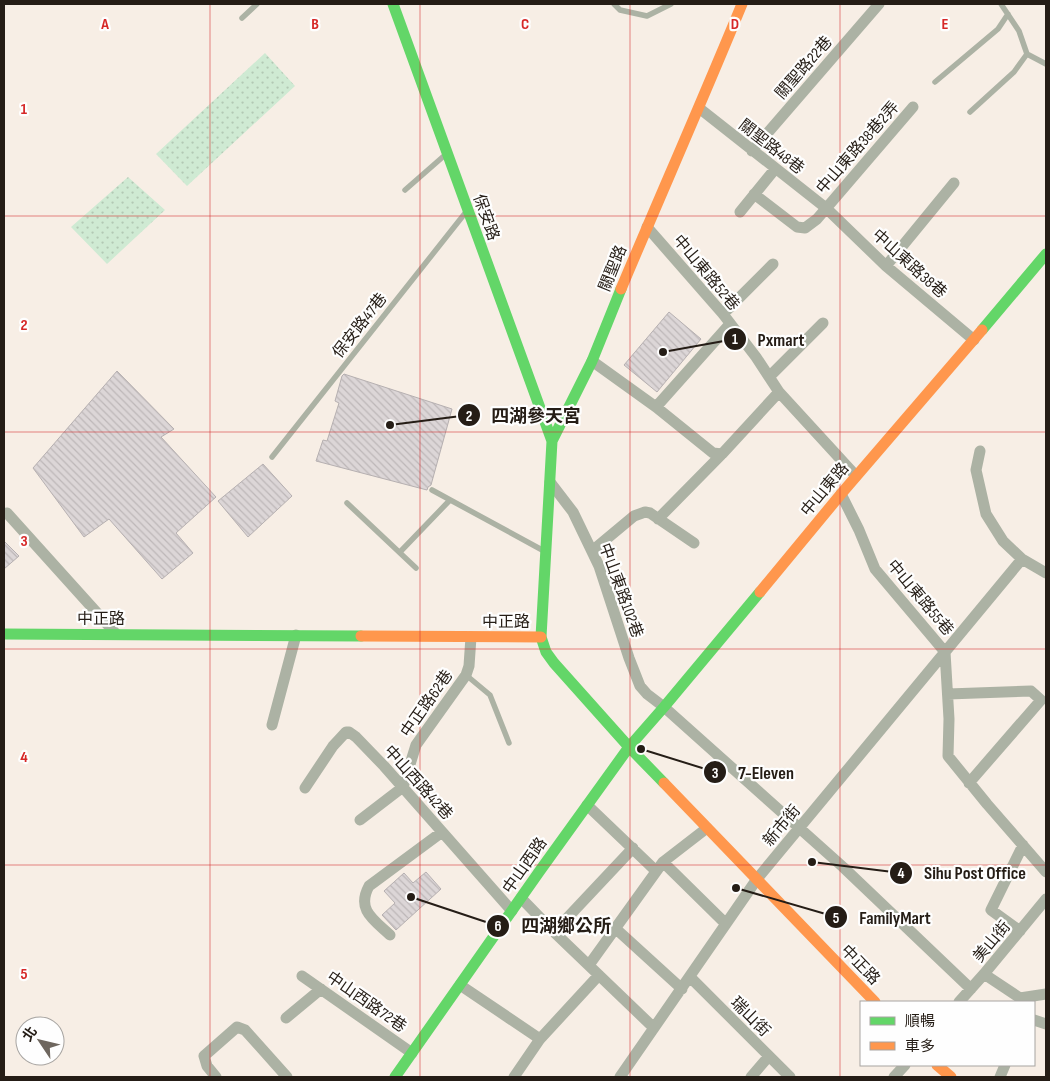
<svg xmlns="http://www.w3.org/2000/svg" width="1050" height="1081" viewBox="0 0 1050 1081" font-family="'Sofia Sans Condensed','Noto Sans TC',sans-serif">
<defs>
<pattern id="park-dots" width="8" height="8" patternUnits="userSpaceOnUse" patternTransform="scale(1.25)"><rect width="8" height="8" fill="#cfead3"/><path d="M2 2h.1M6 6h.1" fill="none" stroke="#b2c8b4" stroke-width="1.8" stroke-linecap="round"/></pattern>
<pattern id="building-back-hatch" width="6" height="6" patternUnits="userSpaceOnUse" patternTransform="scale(1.25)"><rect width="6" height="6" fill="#dcd6d7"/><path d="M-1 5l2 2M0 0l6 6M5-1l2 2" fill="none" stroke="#bdb7b8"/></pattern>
</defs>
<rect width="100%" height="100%" fill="#f7eee5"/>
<path fill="url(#park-dots)" d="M265,53L295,86L187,186L156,154Z
M128,177L165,210L107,264L71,227Z"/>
<path fill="url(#building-back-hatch)" stroke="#b6b0b1" d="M669,312L701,339L657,392L624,365Z
M117,371L174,429L161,437L216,497L176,533L193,553L162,579L109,519L84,537L33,468Z
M344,374L452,409L431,485L428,487L427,490L316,461L323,440L327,441L339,403L335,401L342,376Z
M263,464L292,496L248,537L218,501Z
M4,541L19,556L4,569Z
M426,872L441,889L396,930L382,915L395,903L384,891L404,873L413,883Z"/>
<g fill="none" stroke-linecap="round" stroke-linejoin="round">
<path stroke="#acb2a4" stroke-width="5.5" d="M614,4L620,10L647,16L671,4
M1001,4L1019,31L1027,54L1046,64
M242,18L257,4
M935,82L998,29L1008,14
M970,112L1014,72L1027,54
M405,190L445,155
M272,457L466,212
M432,490L544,551
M347,503L416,568
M400,552L450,500
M466,675L490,695L509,743"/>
<path stroke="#acb2a4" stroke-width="11" d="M699,108L826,208L886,266L974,340
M752,151L879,4
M754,194L797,227L805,228L817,219L913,107
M740,212L775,169
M647,227L723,314L756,357L779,392L856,476
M886,266L954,183
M723,314L773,264
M592,361L656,407L713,453L722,454L779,392
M769,377L823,323
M656,407L730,324
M980,451L976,470L986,514L1003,541L1022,559
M550,482L573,512L599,566L629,658L640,686L647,694L664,707L843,867L971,989
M841,494L859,530L875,569L945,652L949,719L948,756L987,804L1046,872
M7,513L116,634
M658,519L722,454
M592,551L634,516L645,512L650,513L694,543
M948,694L1031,691L1041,700L969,783
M272,725L296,635
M305,788L333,746L346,732H349L356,737L384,766L512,911
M587,805L656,871
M360,820L403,787L416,745L466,675L469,666L471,637
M663,862L707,828
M521,898L554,932L654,1028
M615,928L682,989
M1020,931L991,910L1023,845
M554,932L633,848
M390,935C374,920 356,910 369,886L442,832
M589,965L663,862L726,924
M984,974L1020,998L1046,994
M302,976L412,1053
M690,977L790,1077
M460,985L540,1039
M959,1002L984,974L1046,899
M286,1018L321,989
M1034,1020L1046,1024
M216,1077L207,1066L204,1056L237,1027L245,1030L287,1077
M514,1077L540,1039L599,975
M620,1077L757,879L1022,559L1046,573
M751,1077L769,1056
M894,1077L905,1065
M1000,1077L1005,1065"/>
<path stroke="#63d668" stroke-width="11" d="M393,4L552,441
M621,289L592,361L552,441L541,637L546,652L554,663L629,747L664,783
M982,330L1046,254
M4,634L361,636
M395,1077L539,872L629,747L664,707L760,592"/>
<path stroke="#ff974d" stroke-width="11" d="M621,289C661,194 703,99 742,4
M760,592L841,494L982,330
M361,636L541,637
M664,783L875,1002
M937,1065L951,1077"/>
</g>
<path fill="none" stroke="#d62828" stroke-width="1" stroke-opacity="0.55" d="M210,4V1077M420,4V1077M630,4V1077M840,4V1077M4,216H1046M4,432H1046M4,649H1046M4,865H1046"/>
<g text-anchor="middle" stroke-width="4.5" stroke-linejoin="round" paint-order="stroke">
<g font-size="16" fill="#251d16" stroke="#fefefe">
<text transform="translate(803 67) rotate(-49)" y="6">關聖路22巷</text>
<text transform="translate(772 146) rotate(38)" y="6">關聖路48巷</text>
<text transform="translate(857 147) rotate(-49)" y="6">中山東路38巷2弄</text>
<text transform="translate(487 217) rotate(70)" y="6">保安路</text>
<text transform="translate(910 263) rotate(42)" y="6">中山東路38巷</text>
<text transform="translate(612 268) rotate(-68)" y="6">關聖路</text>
<text transform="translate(707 272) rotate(50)" y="6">中山東路52巷</text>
<text transform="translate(359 325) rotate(-52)" y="6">保安路47巷</text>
<text transform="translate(824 489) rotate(-50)" y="6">中山東路</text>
<text transform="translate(622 590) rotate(70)" y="6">中山東路102巷</text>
<text transform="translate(921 597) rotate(50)" y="6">中山東路55巷</text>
<text x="101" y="624">中正路</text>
<text x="506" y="627">中正路</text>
<text transform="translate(426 703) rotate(-55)" y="6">中正路62巷</text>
<text transform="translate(419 782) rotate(48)" y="6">中山西路42巷</text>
<text transform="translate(781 825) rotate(-50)" y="6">新市街</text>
<text transform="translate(524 865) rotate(-55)" y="6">中山西路</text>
<text transform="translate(991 941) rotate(-50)" y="6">美山街</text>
<text transform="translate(861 964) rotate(46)" y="6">中正路</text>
<text transform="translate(367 1001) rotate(35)" y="6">中山西路72巷</text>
<text transform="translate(751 1016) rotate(45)" y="6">瑞山街</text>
</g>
</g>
<g font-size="16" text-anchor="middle" font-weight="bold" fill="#d62828" stroke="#fefefe" stroke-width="4.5" stroke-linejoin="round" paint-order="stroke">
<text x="105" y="29">A</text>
<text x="315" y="29">B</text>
<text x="525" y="29">C</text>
<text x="735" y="29">D</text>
<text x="945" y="29">E</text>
<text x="24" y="114">1</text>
<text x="24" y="330">2</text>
<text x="24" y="546">3</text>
<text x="24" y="762">4</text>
<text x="24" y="979">5</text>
</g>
<path fill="none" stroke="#251d16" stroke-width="2" d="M663 352L735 339M390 425L469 415M641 749L715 772M812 862L901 873M736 888L836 917M411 897L498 926"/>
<g fill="#251d16" stroke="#fefefe" stroke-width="2">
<circle cx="663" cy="352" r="5"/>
<circle cx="390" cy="425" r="5"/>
<circle cx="641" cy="749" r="5"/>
<circle cx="812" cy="862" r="5"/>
<circle cx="736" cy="888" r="5"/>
<circle cx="411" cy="897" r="5"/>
<circle cx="735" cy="339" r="12"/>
<circle cx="469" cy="415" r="12"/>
<circle cx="715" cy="772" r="12"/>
<circle cx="901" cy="873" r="12"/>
<circle cx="836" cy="917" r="12"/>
<circle cx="498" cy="926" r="12"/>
</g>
<g font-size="15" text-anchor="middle" font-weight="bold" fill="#fff">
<text x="735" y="344">1</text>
<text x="469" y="421">2</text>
<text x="715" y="778">3</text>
<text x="901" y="878">4</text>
<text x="836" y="923">5</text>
<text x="498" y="931">6</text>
</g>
<g font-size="18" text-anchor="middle" font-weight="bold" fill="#251d16" stroke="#fefefe" stroke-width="4.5" stroke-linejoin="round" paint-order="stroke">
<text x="781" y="346">Pxmart</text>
<text x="536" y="422">四湖參天宮</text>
<text x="766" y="779">7-Eleven</text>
<text x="975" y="879">Sihu Post Office</text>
<text x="895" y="924">FamilyMart</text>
<text x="566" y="932">四湖鄉公所</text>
</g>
<rect width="1050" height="1081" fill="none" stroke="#251d16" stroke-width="10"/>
<rect x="860" y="1001" width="175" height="65" fill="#fefefe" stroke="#a7a4a1"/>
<rect x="870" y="1017" width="25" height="8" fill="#63d668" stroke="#a7a4a1"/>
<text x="905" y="1026" font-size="15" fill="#251d16">順暢</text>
<rect x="870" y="1042" width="25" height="8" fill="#ff974d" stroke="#a7a4a1"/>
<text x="905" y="1051" font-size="15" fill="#251d16">車多</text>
<g transform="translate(40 1041) rotate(305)"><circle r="24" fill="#fefefe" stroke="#a7a4a1"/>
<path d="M0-4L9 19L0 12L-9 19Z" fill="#6e665e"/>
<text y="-8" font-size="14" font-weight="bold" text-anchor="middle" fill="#251d16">北</text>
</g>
</svg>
